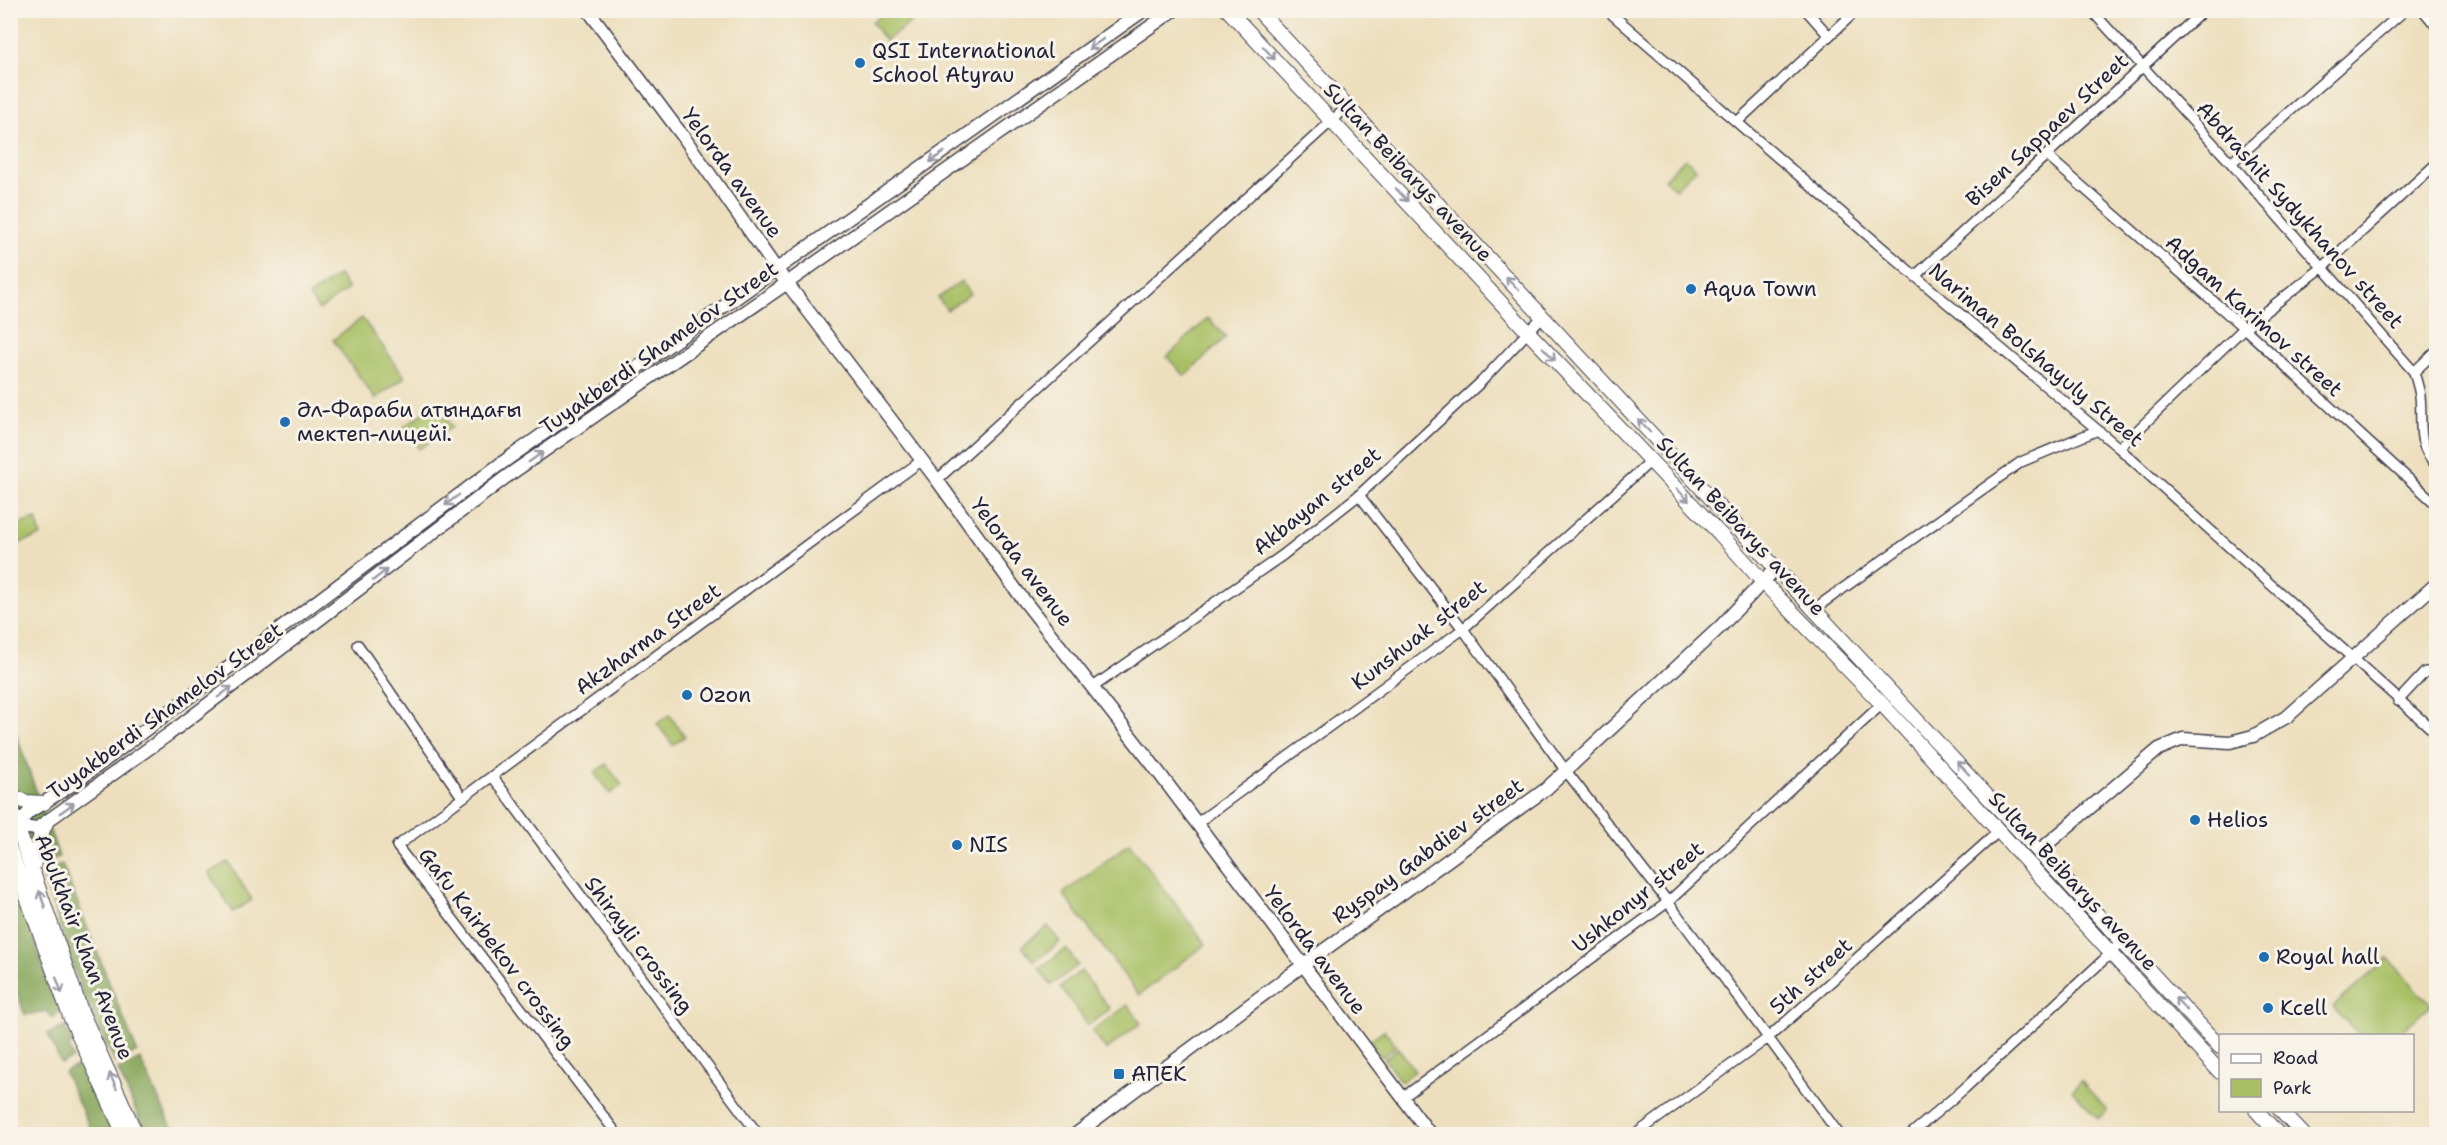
<svg xmlns="http://www.w3.org/2000/svg" width="2447" height="1145" viewBox="0 0 2447 1145" font-family="'Shantell Sans',sans-serif">
<rect width="100%" height="100%" fill="#f7f3e8"/>
<filter id="ink" filterUnits="userSpaceOnUse"><feTurbulence type="fractalNoise" baseFrequency=".0167" numOctaves="2"/><feDisplacementMap in="SourceGraphic" scale="12" xChannelSelector="R" yChannelSelector="G"/><feConvolveMatrix kernelMatrix="1 2 1 2 8 2 1 2 1" color-interpolation-filters="sRGB"/></filter>
<filter id="wash" filterUnits="userSpaceOnUse"><feTurbulence type="fractalNoise" baseFrequency=".008" numOctaves="4" result="noise"/><feDisplacementMap in="SourceGraphic" scale="24" xChannelSelector="R" yChannelSelector="G"/><feGaussianBlur stdDeviation="1.35" result="paint"/><feColorMatrix in="noise" values="0 0 0 0 0 0 0 0 0 0 0 0 0 0 0 0 0 1.4 0 .05"/><feComposite in="paint" operator="in"/></filter>
<g filter="url(#wash)">
<rect width="100%" height="100%" fill="#eddfbd"/>
<path fill="#a8bf64" stroke="#657050" stroke-width="1.5" d="M888,11H925L926,12L885,41L872,22Z
M1685,158L1696,169L1675,189L1664,179Z
M339,275L348,289L319,310L309,296Z
M961,281L970,294L947,310L938,298Z
M362,318L405,377L375,399L333,340Z
M1208,318L1226,337L1185,376L1167,357Z
M436,404L452,427L419,449L404,427Z
M36,519L41,536L11,546V527Z
M669,715L685,736L673,745L657,724Z
M606,764L622,785L610,794L594,773Z
M1129,843L1206,944L1139,995L1063,894Z
M228,862L252,900L233,912L209,873Z
M1048,926L1060,942L1034,962L1022,946Z
M1066,949L1078,965L1051,985L1039,969Z
M2388,958L2431,1005L2397,1035H2359L2333,1007Z
M1081,971L1110,1009L1088,1025L1060,987Z
M1128,1005L1141,1023L1106,1050L1092,1031Z
M1384,1030L1396,1046L1381,1057L1369,1041Z
M1398,1048L1415,1071L1401,1082L1384,1059Z
M2081,1081L2107,1110L2098,1119L2072,1090Z"/>
<path fill="#86a65a" stroke="#54644a" stroke-width="1.5" d="M10,716L59,857C50,860 43,863 34,859L11,788Z
M62,864L137,1052L115,1063L82,993L43,876L49,870Z
M11,876L59,1010L55,1016L51,1017L48,1011L25,1015L11,976Z
M65,1027L73,1044L69,1046L73,1058L61,1064L48,1034Z
M140,1059L175,1134H146L118,1070Z
M81,1064L113,1134H93L64,1072Z"/>
</g>
<g filter="url(#ink)">
<g fill="none" stroke-linecap="round" stroke-linejoin="round">
<g stroke="#403e4e" stroke-width="12">
<path id="street" d="M1607,10L1915,276L2119,448L2436,733
M1806,10L1829,36
M2091,10L2231,163L2414,372C2416,380 2419,388 2420,396C2423,423 2415,442 2436,465
M2423,10L2436,26
M1737,122L1857,10
M2046,155L2244,328L2436,504
M2231,163L2405,10
M1915,276L2204,10
M2414,372L2436,351
M2119,448L2244,328L2323,267L2436,164
M937,480L1347,107
M1359,495L1463,629L1566,771L1668,902L1839,1134
M1814,609L2021,462L2098,430
M358,645L462,797
M1093,687L1283,555L1359,495L1481,382L1543,316
M2398,701L2425,672H2436
M492,776L758,1134
M1197,823L1463,629L1651,461
M1402,1098L1668,902L1882,704
M617,1134L397,846L921,461
M1636,1134L1768,1038L1999,831
M1911,1134L1965,1088L2124,941"/>
</g>
<g stroke="#403e4e" stroke-width="15">
<path id="secondary" d="M588,10L685,139L777,270L937,480L1019,594L1150,761L1430,1134
M16,826L36,829L169,734L506,477L787,283L1174,10
M16,826L29,812L73,784L499,465L1144,10
M2039,851L2159,749L2183,739L2230,742L2253,736L2288,716L2436,584
M1076,1134L1302,966L1546,789L1721,626L1776,568"/>
</g>
<g stroke="#403e4e" stroke-width="16">
<path id="primary" d="M1228,10L1529,333L1720,534L1763,582L1882,704L2220,1072
M1258,10L2220,1047
M10,795L26,802L44,803
M10,806L81,1011L136,1134
M10,850L70,1016L124,1134
M32,870L41,834L46,823
M2256,1110L2278,1134
M2280,1110L2303,1134"/>
</g>
<use href="#street" stroke="#fff" stroke-width="9"/>
<use href="#secondary" stroke="#fff" stroke-width="12"/>
<use href="#primary" stroke="#fff" stroke-width="14"/>
</g>
<defs><path id="oneway-shaft" d="M-6 0H5M1.5-3L5.5 0L1.5 3" fill="none" stroke-width="1.6" stroke-linecap="round" stroke-linejoin="round" transform="scale(1.5)"/></defs>
<g stroke="#9c9ca7">
<use href="#oneway-shaft" transform="translate(1096 44) rotate(145)"/>
<use href="#oneway-shaft" transform="translate(1269 53) rotate(47)"/>
<use href="#oneway-shaft" transform="translate(937 157) rotate(145)"/>
<use href="#oneway-shaft" transform="translate(1402 195) rotate(47)"/>
<use href="#oneway-shaft" transform="translate(1512 283) rotate(-133)"/>
<use href="#oneway-shaft" transform="translate(1549 354) rotate(46)"/>
<use href="#oneway-shaft" transform="translate(1644 426) rotate(-134)"/>
<use href="#oneway-shaft" transform="translate(536 457) rotate(-35)"/>
<use href="#oneway-shaft" transform="translate(1683 495) rotate(46)"/>
<use href="#oneway-shaft" transform="translate(452 500) rotate(143)"/>
<use href="#oneway-shaft" transform="translate(380 575) rotate(-38)"/>
<use href="#oneway-shaft" transform="translate(225 692) rotate(-37)"/>
<use href="#oneway-shaft" transform="translate(1963 768) rotate(-133)"/>
<use href="#oneway-shaft" transform="translate(67 808) rotate(-35)"/>
<use href="#oneway-shaft" transform="translate(42 899) rotate(-109)"/>
<use href="#oneway-shaft" transform="translate(59 985) rotate(70)"/>
<use href="#oneway-shaft" transform="translate(2181 1004) rotate(-133)"/>
<use href="#oneway-shaft" transform="translate(113 1081) rotate(-114)"/>
</g>
</g>
<g fill="#1f6fb2" stroke="#f7f3e8" stroke-width="2">
<circle cx="860" cy="63" r="6"/>
<circle cx="1691" cy="289" r="6"/>
<circle cx="285" cy="422" r="6"/>
<circle cx="687" cy="695" r="6"/>
<circle cx="2195" cy="820" r="6"/>
<circle cx="957" cy="845" r="6"/>
<circle cx="2264" cy="957" r="6"/>
<circle cx="2268" cy="1008" r="6"/>
<rect x="1113" y="1068" width="12" height="12" rx="3"/>
</g>
<g text-anchor="middle" stroke-width="6" stroke-linejoin="round" paint-order="stroke">
<g font-size="21" fill="#22223b" stroke="#f7f3e8" text-anchor="start">
<text x="872" y="58">QSI International<tspan x="872" dy="24">School Atyrau</tspan></text>
<text x="1703" y="296">Aqua Town</text>
<text x="297" y="417">Әл-Фараби атындағы<tspan x="297" dy="24">мектеп-лицейі.</tspan></text>
<text x="699" y="702">Ozon</text>
<text x="2207" y="827">Helios</text>
<text x="969" y="852">NIS</text>
<text x="2276" y="964">Royal hall</text>
<text x="2280" y="1015">Kcell</text>
<text x="1131" y="1081">АПЕК</text>
</g>
<g font-size="21" fill="#22223b" stroke="#f7f3e8">
<text transform="translate(2047 130) rotate(-43)" y="7">Bisen Sappaev Street</text>
<text transform="translate(1408 172) rotate(47)" y="7">Sultan Beibarys avenue</text>
<text transform="translate(732 173) rotate(54)" y="7">Yelorda avenue</text>
<text transform="translate(2300 215) rotate(48)" y="7">Abdrashit Sydykhanov street</text>
<text transform="translate(2254 316) rotate(42)" y="7">Adgam Karimov street</text>
<text transform="translate(659 348) rotate(-35)" y="7">Tuyakberdi Shamelov Street</text>
<text transform="translate(2036 355) rotate(40)" y="7">Nariman Bolshayuly Street</text>
<text transform="translate(1317 501) rotate(-39)" y="7">Akbayan street</text>
<text transform="translate(1741 526) rotate(47)" y="7">Sultan Beibarys avenue</text>
<text transform="translate(1022 562) rotate(53)" y="7">Yelorda avenue</text>
<text transform="translate(1419 635) rotate(-38)" y="7">Kunshuak street</text>
<text transform="translate(648 639) rotate(-36)" y="7">Akzharma Street</text>
<text transform="translate(165 711) rotate(-36)" y="7">Tuyakberdi Shamelov Street</text>
<text transform="translate(1428 851) rotate(-36)" y="7">Ryspay Gabdiev street</text>
<text transform="translate(2073 881) rotate(47)" y="7">Sultan Beibarys avenue</text>
<text transform="translate(1638 897) rotate(-39)" y="7">Ushkonyr street</text>
<text transform="translate(639 945) rotate(53)" y="7">Shirayli crossing</text>
<text transform="translate(84 947) rotate(69)" y="7">Abulkhair Khan Avenue</text>
<text transform="translate(497 948) rotate(53)" y="7">Gafu Kairbekov crossing</text>
<text transform="translate(1315 950) rotate(53)" y="7">Yelorda avenue</text>
<text transform="translate(1811 976) rotate(-42)" y="7">5th street</text>
</g>
</g>
<rect width="2447" height="1145" fill="none" stroke="#f7f3e8" stroke-width="36"/>
<rect x="2219" y="1034" width="195" height="78" fill="#f7f3e8" stroke="#a29fa3" stroke-width="1.5"/>
<rect x="2231" y="1054" width="30" height="9" fill="#ffffff" stroke="#a29fa3" stroke-width="1.5"/>
<text x="2273" y="1064" font-size="18" fill="#22223b">Road</text>
<rect x="2231" y="1079" width="30" height="18" fill="#a8bf64" stroke="#a29fa3" stroke-width="1.5"/>
<text x="2273" y="1094" font-size="18" fill="#22223b">Park</text>
</svg>
